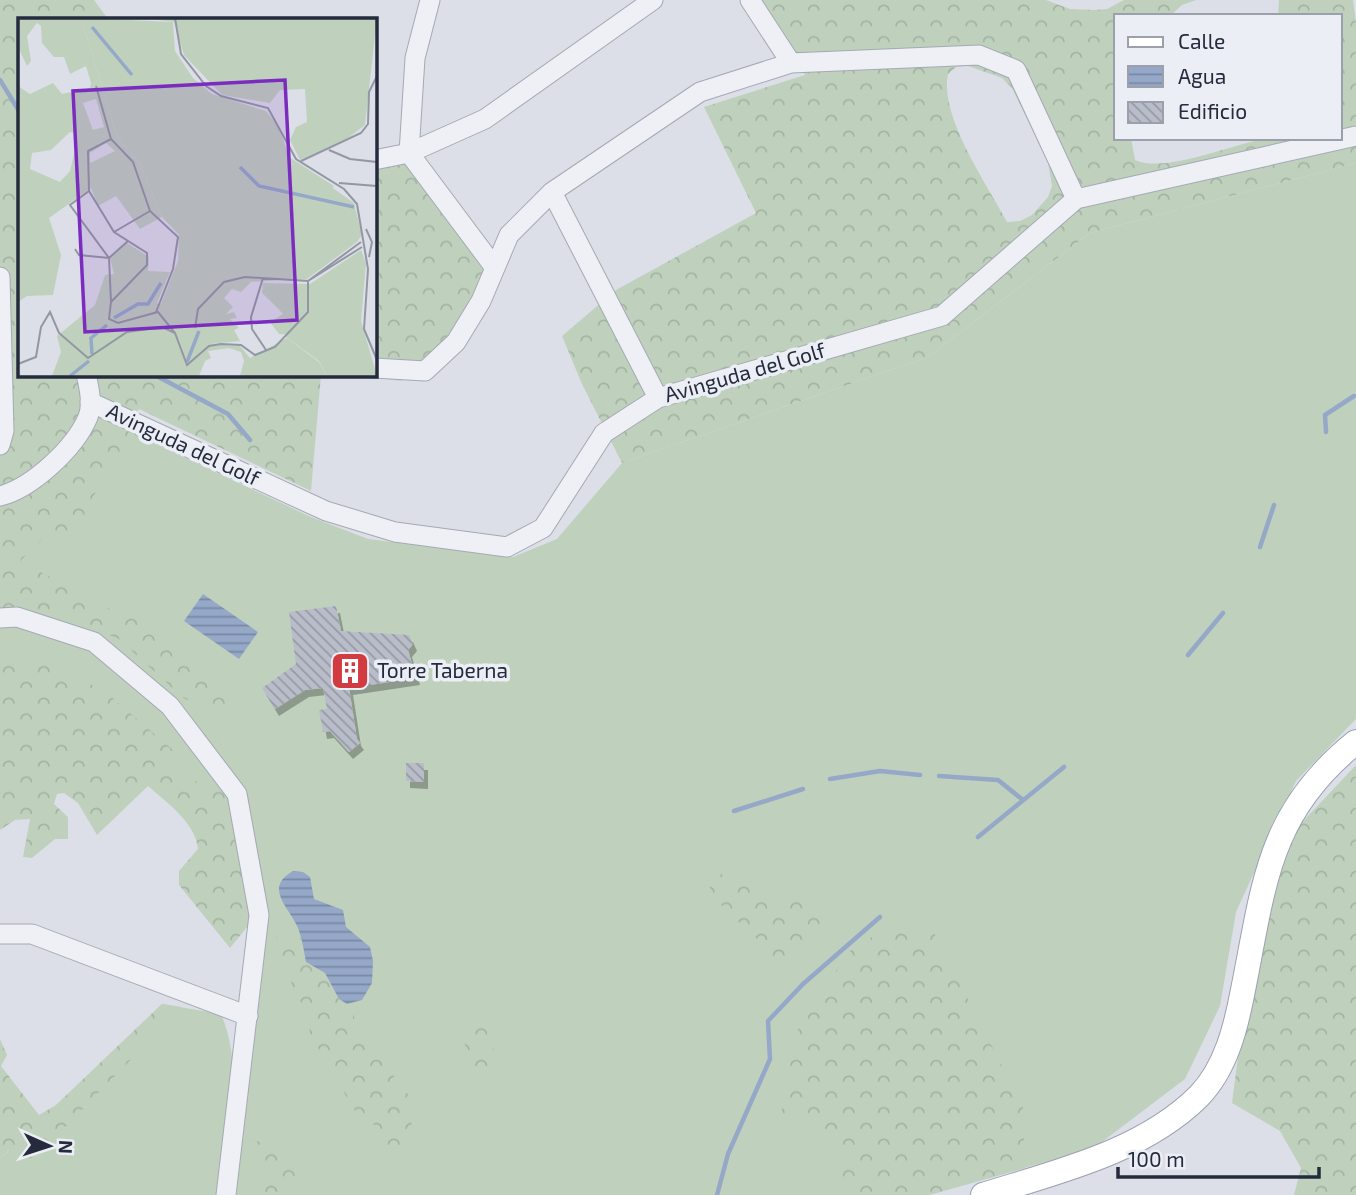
<svg xmlns="http://www.w3.org/2000/svg" width="1356" height="1195" viewBox="0 0 1356 1195" font-family="'Exo 2',sans-serif">
<defs>
<pattern id="forest-crowns" width="20" height="18" patternUnits="userSpaceOnUse" patternTransform="scale(1.75)"><rect width="20" height="18" fill="#bfd1bd"/><path d="M2 6a3 3 0 1 1 6 0M12 15a3 3 0 1 1 6 0" fill="none" stroke="#a4b4a3"/></pattern>
<pattern id="water-rules" width="6" height="5" patternUnits="userSpaceOnUse" patternTransform="scale(1.75)"><rect width="6" height="5" fill="#95a8c8"/><path d="M0 2.5h6" fill="none" stroke="#7989a4"/></pattern>
<pattern id="building-back-hatch" width="6" height="6" patternUnits="userSpaceOnUse" patternTransform="scale(1.75)"><rect width="6" height="6" fill="#b9bdc9"/><path d="M-1 5l2 2M0 0l6 6M5-1l2 2" fill="none" stroke="#969aa4"/></pattern>
<filter id="shadow"><feDropShadow dx="4" dy="7" stdDeviation="0" flood-color="#0004"/></filter>
</defs>
<rect width="100%" height="100%" fill="#dcdfe7"/>
<path fill="#bfd1bd" d="M1356,163V719L1296,781L1236,912L1220,1006L1185,1079L1094,1148L929,1195H236L251,927L233,818L0,677V582L124,429L311,517L368,539L513,557L557,539L622,463L928,357L1090,233Z
M162,1004L221,1014C245,1070 228,1136 222,1195H0V1159Z"/>
<path fill="url(#forest-crowns)" fill-rule="evenodd" d="M0,0H94L108,19H19V374L321,375L311,491L139,409L124,429L138,435L89,502L77,539L51,531L20,561L125,617L135,609L146,610V631L238,696L224,712L183,698L119,639L70,620L25,608H0Z
M760,0H1046L1070,9L1094,10L1107,9L1124,0H1196L1182,5L1170,16H1116V138H1131L1135,160C1166,174 1234,143 1269,138C1292,135 1317,138 1340,138V16H1278L1279,0H1353L1356,23V163L1090,233L928,357L622,463L582,384L562,336L616,290L756,213L704,107L805,75ZM968,66L1002,78L1012,88L1048,162L1052,186L1048,197L1032,215L1020,221L1007,222C987,184 939,116 948,74L956,67Z
M408,160L487,261L467,312L432,354L401,381L360,375L374,374L375,167Z
M0,655L51,663L107,693L174,751L167,760L211,792L221,783L235,796L256,916L230,948L179,885V871L198,849C196,823 166,802 148,786L97,835L78,803L64,793L57,794L54,804L68,817V839H55L32,858L23,857L30,819L15,820L0,830Z
M1356,765V1195H1294L1301,1168L1280,1131L1232,1103L1238,1057L1263,934L1289,836Z
M721,874L766,895L813,900L820,923L780,981L769,948L753,936L711,895L709,881Z
M888,927L933,931L1023,1107L1025,1168L929,1195H837L845,1166L811,1128L781,1113L788,1081L784,1054L813,1003L850,951Z
M299,929L306,962L325,973L339,999L347,1004L352,1003L354,1017L374,1044L392,1061L395,1085L411,1096L405,1110L416,1133L392,1151L370,1139L374,1129L373,1117L356,1113L311,1036L304,1008L292,986L289,966L279,955L276,933Z
M162,1004L182,1007L36,1157L25,1159L9,1150L0,1159V1039L7,1055L1,1066L39,1115L56,1105Z
M474,1024L489,1029L498,1069L491,1077L476,1079L462,1037Z
M252,1140L293,1150C293,1166 300,1181 299,1195H257L263,1189Z"/>
<path fill="url(#water-rules)" d="M203,594L258,632L239,659L184,621Z
M293,871L303,872L310,877L314,899L343,910L346,927L370,947L373,961L372,983L362,1000L347,1004L339,999L325,973L306,962C304,951 302,938 298,928C289,907 263,888 293,871Z"/>
<g fill="none" stroke-linecap="round" stroke-linejoin="round">
<path stroke="#95a8c8" stroke-width="4.5" d="M0,80L19,111
M153,374L228,414L250,440
M1326,432L1325,415L1354,396
M1260,547L1274,505
M1188,655L1223,613
M939,776L998,780L1023,800
M830,779L880,771L920,775
M734,811L803,789
M978,837L1064,767
M717,1195L728,1154L770,1059L768,1021L803,984L880,917"/>
</g>
<path fill="url(#building-back-hatch)" filter="url(#shadow)" d="M336,606L341,631L409,635L413,644L408,650L416,678L349,688L357,739L360,743L349,752L330,731L323,732L319,710L327,709L323,688L305,690L275,709L262,688L296,664L289,612Z
M406,763H424V782L406,781Z"/>
<g fill="none" stroke-linecap="round" stroke-linejoin="round">
<g stroke="#a5a9b4" stroke-width="21">
<path id="minor" d="M430,0L415,58L409,153L495,268
M750,0L791,63
M374,160L409,153L485,119L653,0
M552,192L658,398
M0,277L4,431L0,445
M374,368L425,371L456,342L481,301L509,235L552,192L700,92L791,63L979,55L1016,70L1076,199
M90,402L326,511L395,532L507,547L543,528L604,433L658,398L942,316L1076,199L1356,136
M0,496C32,488 75,448 88,417C93,404 89,387 86,374
M0,618L17,617L94,642L170,706L237,794L259,915L226,1195
M0,934H32L248,1016"/>
</g>
<g stroke="#9ba1b3" stroke-width="26">
<path id="major" d="M983,1195C1056,1172 1143,1152 1199,1096C1226,1068 1236,1027 1243,990C1264,886 1267,813 1356,742"/>
</g>
<use href="#minor" stroke="#eef0f5" stroke-width="19"/>
<use href="#major" stroke="#fff" stroke-width="24"/>
</g>
<defs>
<g id="building-square" transform="scale(2.0125)"><rect x="-9" y="-9" width="18" height="18" rx="4" fill="#d23b40" stroke="#ebeef4"/><path d="M-4-6H4V6H1V3H-1V6H-4ZM-2.5-4.3h1.7v1.8h-1.7ZM.8-4.3h1.7v1.8H.8ZM-2.5-1h1.7V.8h-1.7ZM.8-1h1.7V.8H.8Z" fill="#fff"/></g>
</defs>
<g fill-rule="evenodd">
<use href="#building-square" x="350" y="671"/>
</g>
<g text-anchor="middle" stroke-width="7" stroke-linejoin="round" paint-order="stroke">
<g font-size="21" fill="#252b3d" stroke="#ebeef4">
<text transform="translate(745 373) rotate(-16)" y="7">Avinguda del Golf</text>
<text transform="translate(183 445) rotate(25)" y="7">Avinguda del Golf</text>
</g>
<g font-size="21" fill="#252b3d" stroke="#ebeef4" text-anchor="start">
<text x="377" y="678">Torre Taberna</text>
</g>
</g>
<g transform="translate(18 18)">
<rect width="359" height="359" fill="#dcdfe7"/>
<path d="M63,0L155,4L157,33L175,60L194,76L248,93L261,109L271,139L336,185L344,217L339,224L289,261L210,265L186,312L175,316L142,288L160,243L161,217L144,199L122,146L99,118ZM343,232L348,245L343,303L359,358H309L301,343L268,319L276,306L244,275L245,265L292,266Z" fill="#bfd1bd"/>
<path d="M0,0H63L99,118L122,146L144,199L122,211L98,178L80,188L73,170L31,200L43,237L35,277L9,278L0,284V68L12,76L35,65L44,76L72,70L73,65L68,48L52,56L46,39H36L24,25L23,8L19,5L9,18L13,43L9,48L0,29ZM78,81L86,109L75,112L65,85ZM52,114L58,115L59,124L52,153L42,164L12,151L14,135L33,132ZM88,125L97,133L72,145V135ZM127,0H359L347,107L330,120L282,142L272,122L278,109L289,104L287,71L262,72L252,85L204,77L166,37L156,4ZM265,121L271,139L316,168L312,173L278,151L266,153L258,165H247L228,154L224,139L254,122ZM109,225L131,239L130,253L152,254L139,285L162,295L166,305L174,282L189,265L192,267L180,287L176,314L183,312L189,288L206,264L227,260L233,264L223,274L214,271L206,280L215,289L208,296L216,294L219,300L212,301L221,310L216,312L222,323L192,326L222,328L232,340L269,320L301,344L309,358H222L226,343L223,334L211,330L190,333L193,340L187,343L181,358H34L43,334L39,318L77,287L87,257L96,256L92,240ZM265,229L266,237L230,256L242,242ZM244,272L272,296L280,317L261,316L252,304L265,296Z" fill="#bfd1bd" fill-rule="evenodd"/>
<path fill="none" stroke="#95a8c8" stroke-width="3.5" d="M74,9L114,57M222,149L241,168L336,189M96,300L120,286H130L143,265M74,336L73,320L89,307M169,344L181,313M52,358L71,343"/>
<path fill="none" stroke="#9397a3" stroke-width="2" d="M157,0L163,36L188,68L203,78L250,90L278,141L326,171L339,186L350,251L346,311L359,342M78,68L93,121L115,144L132,193L160,219L155,251L138,294M93,121L70,133L71,173L96,214L129,235V247L93,284L91,301L100,305L140,294L157,315M311,132L332,141L359,144M283,143L343,115L350,106L351,74L359,58M321,165L359,168M71,173L52,187L91,240L93,284M348,211L354,224L351,239M96,214L132,193M343,224L290,263L344,229M57,231L61,237L91,240L110,223M245,260L233,299L234,311L248,332M0,346L18,339L23,309L32,294L41,315L70,340L109,314L144,309L157,315L169,347L191,328L203,326L223,327L237,337L257,329L290,294V263L227,259L206,264L180,291L177,310"/>
<path fill="#7b2cbf" fill-opacity="0.15" stroke="#7b2cbf" stroke-width="3.5" d="M267,62L279,302L67,314L55,73Z"/>
<rect width="359" height="359" fill="none" stroke="#252b3d" stroke-width="3.5"/>
</g>
<rect x="1114" y="14" width="228" height="126" fill="#ebeef4" stroke="#9ca0ab" stroke-width="2"/>
<rect x="1128" y="37" width="35" height="10" fill="#ffffff" stroke="#9ca0ab" stroke-width="2"/>
<text x="1178" y="49" font-size="21" fill="#252b3d">Calle</text>
<rect x="1128" y="66" width="35" height="21" fill="url(#water-rules)" stroke="#9ca0ab" stroke-width="2"/>
<text x="1178" y="84" font-size="21" fill="#252b3d">Agua</text>
<rect x="1128" y="102" width="35" height="21" fill="url(#building-back-hatch)" stroke="#9ca0ab" stroke-width="2"/>
<text x="1178" y="119" font-size="21" fill="#252b3d">Edificio</text>
<g transform="translate(49 1146) rotate(93)" stroke="#ebeef4" stroke-width="5" paint-order="stroke">
<path d="M0-5L12 26L0 18L-12 26Z" fill="#252b3d"/>
<text y="-10" font-size="19" font-weight="bold" text-anchor="middle" fill="#252b3d">N</text>
</g>
<path d="M1118 1167v10h201v-10" fill="none" stroke="#252b3d" stroke-width="3.5"/>
<text x="1128" y="1167" font-size="21" fill="#252b3d" stroke="#ebeef4" stroke-width="5" paint-order="stroke">100 m</text>
</svg>
